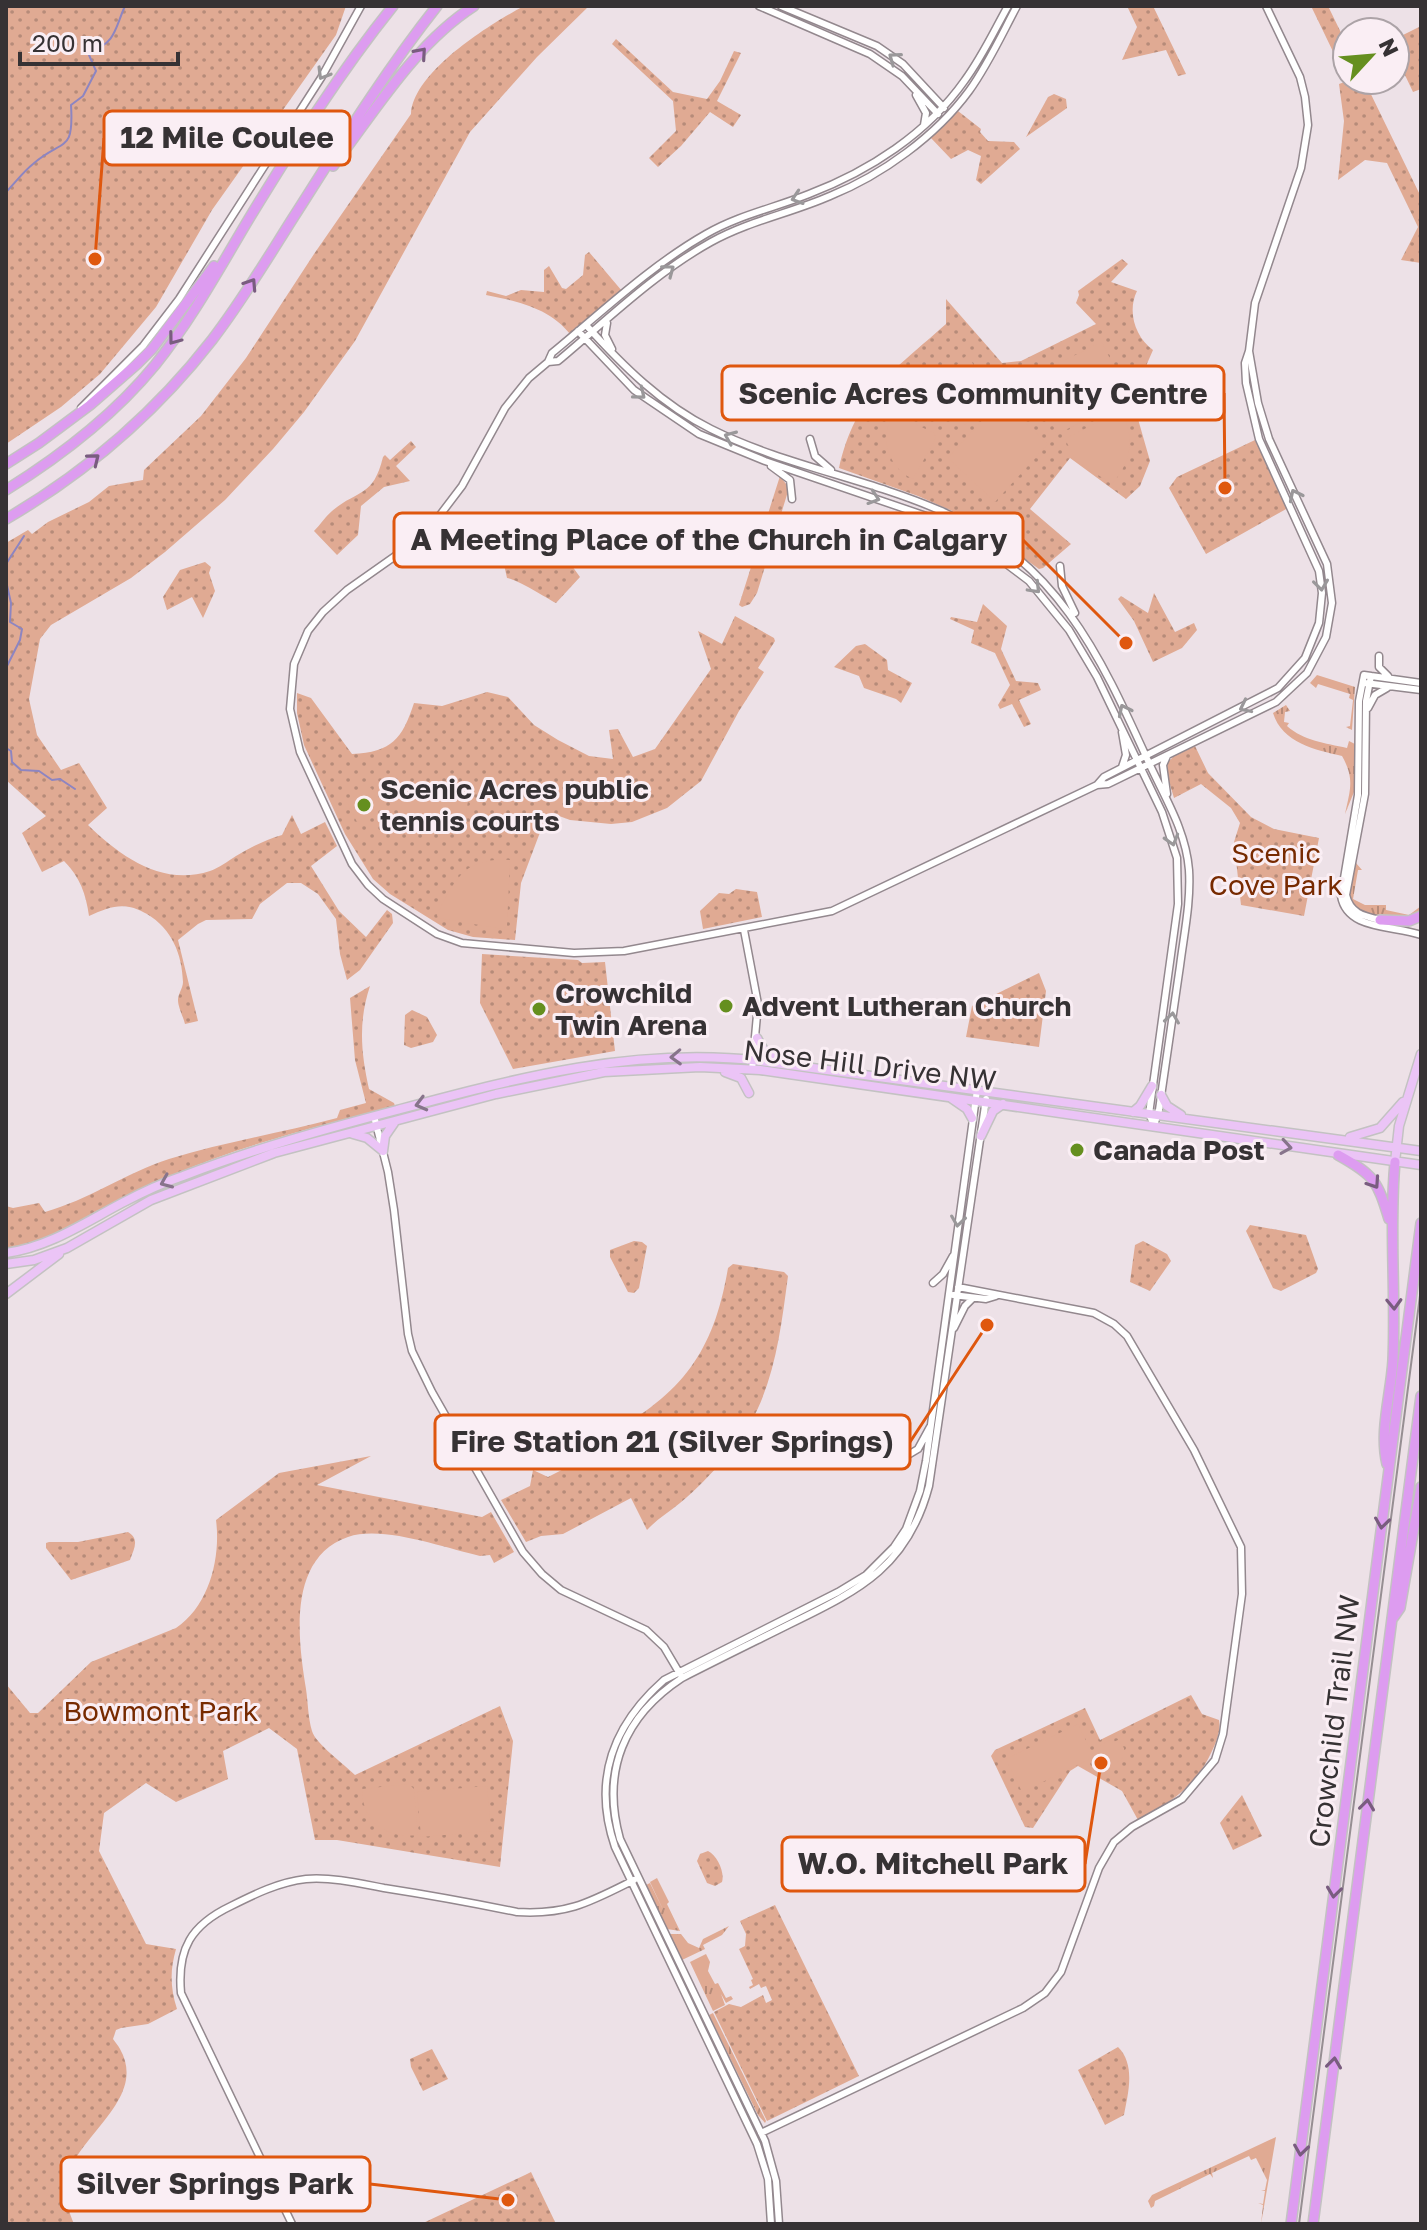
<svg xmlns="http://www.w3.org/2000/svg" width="1427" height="2230" viewBox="0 0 1427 2230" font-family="'Golos Text',sans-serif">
<defs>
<pattern id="grass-tufts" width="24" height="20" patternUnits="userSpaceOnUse" patternTransform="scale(2)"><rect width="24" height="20" fill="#e0aa93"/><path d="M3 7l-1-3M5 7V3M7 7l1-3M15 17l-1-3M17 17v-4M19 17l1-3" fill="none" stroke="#b68b79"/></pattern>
<pattern id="park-dots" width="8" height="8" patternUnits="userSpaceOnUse" patternTransform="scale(2)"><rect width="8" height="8" fill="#e0aa93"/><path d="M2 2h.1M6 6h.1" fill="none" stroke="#b68b79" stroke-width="1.8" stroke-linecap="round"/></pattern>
</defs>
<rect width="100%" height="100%" fill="#ede1e7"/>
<path fill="url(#grass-tufts)" d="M1317,675L1355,687L1352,730L1346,727L1350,726L1353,700L1349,698L1350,694L1318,684L1316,688L1310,683Z
M1286,705L1290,711L1285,712L1284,722L1289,723L1287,726C1304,741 1325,743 1347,748L1349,741L1355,744L1354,792L1345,814C1350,790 1355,779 1342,756C1316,750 1282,743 1273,713Z
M1356,863L1362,870H1358L1353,899L1365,905H1386V910L1409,915L1421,906V913C1404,920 1359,923 1351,901C1347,891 1353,873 1356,863Z
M657,1878L669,1902L667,1904L680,1931L667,1929L646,1885L650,1883L665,1914L650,1882Z
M729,1926L722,1935L703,1945L705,1949L682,1960L670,1934H681L688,1943L699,1948L703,1939Z
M706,1954L710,1962L708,1971L715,1984L718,1983L726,1998L731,1996L733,1999L726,2003L721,1994L725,2005L713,2011L690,1962Z
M713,2013L766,2121L765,2123L758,2115L709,2015Z
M1276,2137L1261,2224L1263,2205L1258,2203L1263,2204L1265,2191L1261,2190H1265L1267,2180L1256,2158L1251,2160L1249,2156L1212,2173L1213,2178L1210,2174L1155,2201L1154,2206L1151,2208L1148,2201L1152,2195Z"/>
<path fill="url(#park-dots)" d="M6,6H346L336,35L212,210L156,307L100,374L61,407L6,444Z
M524,6H589L537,57L470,132L355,341L304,412L273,449L225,500L165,552L131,578L51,625L40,639L29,699L37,735L61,770L79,763L107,808L88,825C120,856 162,887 210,871C219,868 228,861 236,856C251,847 265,840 282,835L292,815L301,834L325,822L337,846L311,866L339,911L366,937L387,910L392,914L393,923L360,970L347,980L340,954L336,919L318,894L301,883H287L260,904L252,919L206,920L198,924L178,940L198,1021L185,1024C183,1016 178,1007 178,1000C178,994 183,988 183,982C182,954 172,929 147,914C125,901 111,906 89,916C86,894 80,877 64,861L42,872L22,833L46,816L6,780V543L28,530L32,534L48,522L89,502L109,486L143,480L144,470L201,416L246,358L314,254L411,114C413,72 490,24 524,6Z
M1127,6H1153L1186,74L1178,76L1166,50L1122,60L1137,27Z
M1311,6H1328L1347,45V63L1340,66Z
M1421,26V89L1413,92L1395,54V39Z
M616,39L673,92L707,99L720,81L734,51L741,53L717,101L741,115L733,127L710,112L681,146L658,167L649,158L676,131L673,101L612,44Z
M1350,80H1364L1421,197V263L1401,260L1418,227L1387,163L1365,160L1338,180L1344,121L1339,84Z
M1054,94L1066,99L1067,108L1026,137L1048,97Z
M958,111L981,129L980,132L988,141L1014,142L1020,149L981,184L976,180L981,156L968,150L951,159L930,137Z
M589,252L622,291L570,334C550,308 517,301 486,295L487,291L506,296L521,290L544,292V270L549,266L562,288L566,289L583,275L585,255Z
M1122,259L1128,264L1111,282L1137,291C1127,311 1135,337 1153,350L1132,398L1150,461L1140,486L1126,499L1070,458L1030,509L1071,544L1043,568L1039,569L966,517L918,496L839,468C856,394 893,371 946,324V299L1002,363L1021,361L1096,324L1076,303L1079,295L1078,291Z
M1255,440L1288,508L1206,554L1169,488L1177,477Z
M411,441L416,447L396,466L410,481L384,487L361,506L358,535L337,555L314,531C320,525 325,517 332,511C358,489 373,498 383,457L385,455L390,460Z
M780,476L789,488L757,593L750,604L742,607L739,605Z
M522,522L552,525L564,555L580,577L556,603C545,597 517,579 507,578L503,560L522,559L542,549L540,541L520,525Z
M205,562L211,567L209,573L215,591L203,618L192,597L167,610L163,597L180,570Z
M1154,593L1175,632L1194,623L1197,630L1182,648L1153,662L1134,621L1118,599L1121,596L1148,613Z
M983,604L1007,626L1001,649L1016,681L1038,683L1041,690L1019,700L1031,724L1024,727L1012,704L1000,709L998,705L1010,685L995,653L971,643L974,630L950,619L951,617L977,622Z
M735,616L774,638L775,641L758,668L764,672L739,711L701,781L667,808L632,822L611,824L570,820L551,813L539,835L521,883L515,940L473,937L448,930L390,894L373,879L345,834L304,745L297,713V693L311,698L352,754C392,752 402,739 414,703L442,706L487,692L508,697L534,725L558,740L589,756L613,759L609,730L618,729L633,757L655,749L711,669L698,631L722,644Z
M865,644L887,660L888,670L912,683L901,703L896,699L864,688L859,676L834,667L856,646Z
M1195,746L1208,773L1251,817L1274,829L1319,838L1304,916L1241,905L1234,842L1240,823L1231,808L1201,784L1174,798L1168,778L1167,763L1174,756Z
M736,889L757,892L762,917L703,929L700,911L719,893L729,894Z
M482,954L578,960L582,963L605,962L615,1051L513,1069L480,1003Z
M1039,973L1046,991L1039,1047L966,1037L972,1006Z
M370,986C358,1022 361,1053 369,1089L394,1103L395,1106C320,1126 244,1144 173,1175C117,1199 66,1236 6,1250V1206L13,1208L39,1203L45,1212C88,1200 126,1173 169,1159C224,1142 281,1133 337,1118L340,1110L366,1103L355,1060L350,998Z
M412,1010L427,1017L437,1035L433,1042L411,1048L404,1045L405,1015Z
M1250,1225L1306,1235L1318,1269L1316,1273L1281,1291L1273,1288L1246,1231Z
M634,1241L642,1242L647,1246L639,1288L634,1293L628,1292L610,1257V1250Z
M1143,1241L1167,1254L1171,1261L1150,1291L1130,1282L1135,1245Z
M733,1264L784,1272L788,1276C779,1343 772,1408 724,1459C711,1474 696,1490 680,1503C669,1512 657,1519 647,1530L631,1498L563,1534L541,1536L526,1542L501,1500L530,1486L533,1470L548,1477L597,1452L603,1432L608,1434C683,1394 714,1351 728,1268Z
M371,1456L317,1485L482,1517L491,1512L514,1552L494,1563L490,1555L480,1556C444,1548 383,1525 348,1537C287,1558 298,1640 306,1689C308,1702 308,1718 312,1731C315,1743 345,1765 355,1775L500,1706L513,1741L500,1867L337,1840H315L297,1749L269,1728L223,1751L228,1779L176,1802L146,1783L104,1813L99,1851L146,1944L176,1949C170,1970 170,1987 177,2009L148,2024L121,2028L116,2030L113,2039C115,2042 118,2045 120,2049C150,2102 68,2139 65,2188C65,2200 69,2212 74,2224H6V1684L30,1713H38L91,1662L176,1628C209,1606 221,1558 216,1520L279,1473Z
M128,1532C140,1539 134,1549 130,1560L71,1580L46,1548V1543L49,1542H78Z
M1191,1695L1202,1714L1219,1720C1221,1730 1217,1740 1212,1751C1196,1786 1171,1803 1138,1820L1122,1791L1078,1766L1070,1771L1033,1828L1025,1827L991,1756L995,1750L1085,1708L1100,1740Z
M1242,1795L1262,1836L1233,1850L1220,1823Z
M708,1851C717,1855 725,1872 722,1882L715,1886L707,1883L697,1861L700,1854Z
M775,1905L859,2076L767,2121L714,2012L729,2004L741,2007L763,1995L766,2003L772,2000L766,1986L761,1988L759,1984L750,1989L749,1987L753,1985L751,1980L753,1979L739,1949L745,1946L746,1934L740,1921Z
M1118,2047C1136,2065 1128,2093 1124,2115L1105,2125L1078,2070Z
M432,2049L448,2079L423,2091L411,2067L410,2059Z
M170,2168L181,2186L161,2211H154L147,2194Z
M531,2172L556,2224H421L525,2175Z"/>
<path fill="#e0aa93" d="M1102,342L1129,399L1057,434L1030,377Z
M967,355C985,378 986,404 965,425L934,392V387Z
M1001,400L1048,444L995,502L948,458Z
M1121,410C1135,437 1132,461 1112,484L1076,461L1065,439Z
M894,414L934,433L936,438L913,479C888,468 878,436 894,414Z
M404,785L469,794L464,827L400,817Z
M371,788L382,809L357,822L346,801Z
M510,860L507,926L503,929L438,918L437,915C455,879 464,857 510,860Z
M1078,1724L1094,1757L1022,1792L1006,1759Z
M1110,1740L1111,1743L1118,1740L1124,1748V1757L1116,1763H1110L1106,1758L1102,1759L1098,1751L1099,1746Z
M409,1784L414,1789L418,1835C386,1839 362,1822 362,1789Z
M487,1786L491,1831L421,1837L417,1792Z"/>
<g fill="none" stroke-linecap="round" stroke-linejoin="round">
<path stroke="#8d85c1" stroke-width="2" d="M6,192C15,183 23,172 33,164C63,138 74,154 71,105L83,96L96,71L89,55L91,51C116,43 115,28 125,6
M6,564L24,536
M6,581L11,603L10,622L22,629L20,640L6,668
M6,697V703
M6,748L11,751L12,762L21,770L39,771L52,780L60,779L75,789"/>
<g stroke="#93888e" stroke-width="9">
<path id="minor" d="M759,6L870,54L902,76L938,114
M781,6L877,46L903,64L944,108
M1008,6C994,31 982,57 965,80C927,134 869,171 809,194C774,208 739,215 706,234C650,266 602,312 552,353L548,362L529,378L505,408L462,486L440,515L408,547L347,590L323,612L308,631L294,664L290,709L300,752L352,864L368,885L383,899L437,934L462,943L574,953L624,951L832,911L1097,785L1104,777L1278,688L1305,658L1319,623L1322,593L1319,571L1259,439L1246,383L1245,363L1249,351L1255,303L1301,168L1308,125L1305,97L1300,77L1266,6
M916,95L926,113L924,125
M607,323L605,335L612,349
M586,325C622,365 662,405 711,429C783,465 865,478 939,510C1057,560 1099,653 1149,763C1165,798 1186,831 1189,870C1191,902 1184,934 1180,966C1173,1014 1166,1062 1159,1110L1154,1125
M578,331L634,390L699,434L765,461L926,516L973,539L1029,581L1069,630L1097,677L1162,812L1177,858L1178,904L1149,1114L1154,1125
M548,362L558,361C607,320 655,273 711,242C749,221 791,213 830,196C882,175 936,136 969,91C988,65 1002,34 1017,6
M81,408L143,346L179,299L321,78L361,6
M810,439L815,456L831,470
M771,466L790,480L792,499
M1060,566L1062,586L1075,613
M1379,656V667L1388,676
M1371,676L1366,701L1365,794L1346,895C1350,913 1363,916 1380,920
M1365,683L1421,690
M1421,683L1364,675L1359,701L1358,795L1341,896C1347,931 1394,925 1421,935
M1368,708L1375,695L1387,688
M1122,732L1126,755L1122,767
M1167,756L1163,765L1167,794
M1097,785L1108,784L1276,702L1307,673L1326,637L1332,603L1327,564L1269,439L1258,403L1249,351
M744,930L758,1004L752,1070
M374,1116L388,1172L394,1210L408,1334L412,1351L432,1392L523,1552L542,1574L561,1590L646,1630L664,1647L680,1674
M933,1283L943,1274L953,1256
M953,1295L986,1299L996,1296
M954,1328L965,1306L973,1298
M903,1458L918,1449L930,1427
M761,2133L1023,2008L1045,1993L1061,1972L1099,1868L1114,1842L1132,1827L1182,1799L1215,1760L1223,1734L1242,1594L1241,1547L1194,1450L1127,1336L1114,1324L1094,1313L958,1287
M292,2224L181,1993C177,1949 191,1925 231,1906C255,1894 279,1882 306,1879C332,1877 358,1883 384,1888C429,1895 473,1903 517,1912C568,1915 590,1902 634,1880
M771,2224L768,2179L757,2144L615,1847C592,1780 612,1726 664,1680L838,1592L866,1575L894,1547L906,1529L920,1491L926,1461L977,1090
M779,2224L776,2181L765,2141L620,1839C601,1771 624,1716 682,1678C719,1659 756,1641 792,1623C862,1589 908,1565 929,1486L986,1099"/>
</g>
<g stroke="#c3c2c2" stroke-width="11">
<path id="major" d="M757,1038L765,1052L780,1062
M725,1072L741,1078L749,1093
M1161,1095L1167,1106L1181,1115
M951,1098L967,1109L972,1118
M1133,1112L1140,1106L1152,1086
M353,1134L367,1138L383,1151
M981,1136L993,1111L1003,1104
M1350,1137L1380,1128L1403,1102
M383,1151L385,1136L394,1123
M1395,1162L1399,1126L1421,1054
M6,1253C49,1247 84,1223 122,1203C141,1193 162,1183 183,1176C253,1149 325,1129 397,1110C517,1078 636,1046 761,1061L1421,1151
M6,1264L34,1260L67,1248L151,1200L274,1153L496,1094L604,1072L700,1067L760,1070C980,1100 1200,1134 1421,1165
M6,1294L59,1254"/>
</g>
<g stroke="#c3c2c2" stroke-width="12">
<path id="highway" d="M333,166C375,111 415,44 474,6
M6,464L39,443L90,405L137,364L152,349L214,266
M6,490C59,457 115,414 155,365C192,319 220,267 250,217C294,145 340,72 393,6
M6,519C85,473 156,412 212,340C242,301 267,259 293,218C339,146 384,73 437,6
M1380,920L1409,921L1421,916
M1338,1155C1374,1175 1377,1180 1389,1219
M1387,1464C1379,1431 1391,1394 1393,1360C1396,1294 1389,1228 1395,1162
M1393,1618L1400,1608L1421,1487
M1291,2224L1421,1223
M1313,2224L1421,1396"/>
</g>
<use href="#minor" stroke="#fff" stroke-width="6"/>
<use href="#major" stroke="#ebc4f6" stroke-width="8"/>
<use href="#highway" stroke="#dd9cf0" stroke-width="9"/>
<path stroke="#968e92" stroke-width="2" d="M1299,2224L1421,1288"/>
</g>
<defs><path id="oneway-chevron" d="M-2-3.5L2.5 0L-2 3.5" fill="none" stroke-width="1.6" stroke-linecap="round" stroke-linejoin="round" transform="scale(2)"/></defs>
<g stroke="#795c7f">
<use href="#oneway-chevron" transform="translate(421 53) rotate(-49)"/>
<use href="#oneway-chevron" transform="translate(251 284) rotate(-57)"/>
<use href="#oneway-chevron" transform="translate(174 339) rotate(127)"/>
<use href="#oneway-chevron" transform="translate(94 459) rotate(-39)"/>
<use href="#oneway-chevron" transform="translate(1374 1183) rotate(56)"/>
<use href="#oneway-chevron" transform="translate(1394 1304) rotate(88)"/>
<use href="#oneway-chevron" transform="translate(1382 1523) rotate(98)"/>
<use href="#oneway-chevron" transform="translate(1367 1805) rotate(-83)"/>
<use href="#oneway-chevron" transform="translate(1334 1892) rotate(97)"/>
<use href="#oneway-chevron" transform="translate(1334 2063) rotate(-83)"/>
<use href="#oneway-chevron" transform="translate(1301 2150) rotate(98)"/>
</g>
<g stroke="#9a989a">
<use href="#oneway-chevron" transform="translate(894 58) rotate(-144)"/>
<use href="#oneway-chevron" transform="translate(323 74) rotate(121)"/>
<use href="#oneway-chevron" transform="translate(797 198) rotate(162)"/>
<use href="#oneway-chevron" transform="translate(669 270) rotate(-37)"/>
<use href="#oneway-chevron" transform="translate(640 394) rotate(39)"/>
<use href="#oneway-chevron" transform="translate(730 437) rotate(-157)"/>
<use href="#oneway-chevron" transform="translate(1295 495) rotate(-116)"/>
<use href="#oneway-chevron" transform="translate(874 498) rotate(18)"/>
<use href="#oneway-chevron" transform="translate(1321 585) rotate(83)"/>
<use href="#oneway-chevron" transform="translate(1035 588) rotate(46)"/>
<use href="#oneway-chevron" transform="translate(1245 707) rotate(154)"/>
<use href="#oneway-chevron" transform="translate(1124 710) rotate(-116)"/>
<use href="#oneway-chevron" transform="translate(1172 840) rotate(74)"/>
<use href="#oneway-chevron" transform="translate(1172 1018) rotate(-82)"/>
<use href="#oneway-chevron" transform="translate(958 1221) rotate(98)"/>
</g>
<g stroke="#87748b">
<use href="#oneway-chevron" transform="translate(676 1057) rotate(178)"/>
<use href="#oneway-chevron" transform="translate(421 1104) rotate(165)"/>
<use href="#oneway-chevron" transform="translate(1286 1147) rotate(9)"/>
<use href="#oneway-chevron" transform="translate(166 1182) rotate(157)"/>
</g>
<g fill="#658f1f" stroke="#faeef4" stroke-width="3">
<circle cx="364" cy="805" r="8"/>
<circle cx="726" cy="1006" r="8"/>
<circle cx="539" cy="1009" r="8"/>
<circle cx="1077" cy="1150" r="8"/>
</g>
<g text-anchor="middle" stroke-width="6" stroke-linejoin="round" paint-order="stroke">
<g font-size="28" font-weight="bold" fill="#363234" stroke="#faeef4" text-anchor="start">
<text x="380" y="799">Scenic Acres public<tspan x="380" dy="32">tennis courts</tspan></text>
<text x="555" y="1003">Crowchild<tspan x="555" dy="32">Twin Arena</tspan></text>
<text x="742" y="1016">Advent Lutheran Church</text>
<text x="1093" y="1160">Canada Post</text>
</g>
<g font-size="28" fill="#772a00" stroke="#faeef4">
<text x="1276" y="863">Scenic<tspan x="1276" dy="32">Cove Park</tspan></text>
<text x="161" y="1721">Bowmont Park</text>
</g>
<g font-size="28" fill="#363234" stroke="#faeef4">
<text transform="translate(870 1065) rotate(7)" y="10">Nose Hill Drive NW</text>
<text transform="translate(1334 1721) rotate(-83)" y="10">Crowchild Trail NW</text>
</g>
</g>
<path fill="none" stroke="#df570e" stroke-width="3" d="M95 259L104 138M1225 488L1224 393M1126 643L1023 540M987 1325L910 1442M1101 1763L1085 1864M508 2200L370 2184"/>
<g fill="#df570e" stroke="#faeef4" stroke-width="3">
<circle cx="95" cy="259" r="8"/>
<circle cx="1225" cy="488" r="8"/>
<circle cx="1126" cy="643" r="8"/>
<circle cx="987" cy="1325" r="8"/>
<circle cx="1101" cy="1763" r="8"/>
<circle cx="508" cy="2200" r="8"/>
</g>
<g fill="#faeef4" stroke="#df570e" stroke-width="3">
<rect x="104" y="111" width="246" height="54" rx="8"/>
<rect x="722" y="366" width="502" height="54" rx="8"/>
<rect x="394" y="513" width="629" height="54" rx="8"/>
<rect x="435" y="1415" width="475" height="54" rx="8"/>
<rect x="782" y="1837" width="303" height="54" rx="8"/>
<rect x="61" y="2157" width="309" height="54" rx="8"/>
</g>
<g font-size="30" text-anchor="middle" font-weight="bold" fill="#363234">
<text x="227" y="148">12 Mile Coulee</text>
<text x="973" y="404">Scenic Acres Community Centre</text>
<text x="709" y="550">A Meeting Place of the Church in Calgary</text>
<text x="672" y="1452">Fire Station 21 (Silver Springs)</text>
<text x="933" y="1874">W.O. Mitchell Park</text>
<text x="215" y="2194">Silver Springs Park</text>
</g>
<rect width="1427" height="2230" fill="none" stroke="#363234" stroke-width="16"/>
<g transform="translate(1371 56) rotate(64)"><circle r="38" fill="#faeef4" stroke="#aca3a7" stroke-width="2"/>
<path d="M0-6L14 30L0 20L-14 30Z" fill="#658f1f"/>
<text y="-12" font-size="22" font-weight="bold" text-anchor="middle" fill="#363234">N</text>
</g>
<path d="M20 52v12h158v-12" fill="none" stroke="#363234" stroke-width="4"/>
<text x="32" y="52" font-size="24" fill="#363234" stroke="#faeef4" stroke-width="6" paint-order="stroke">200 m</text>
</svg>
